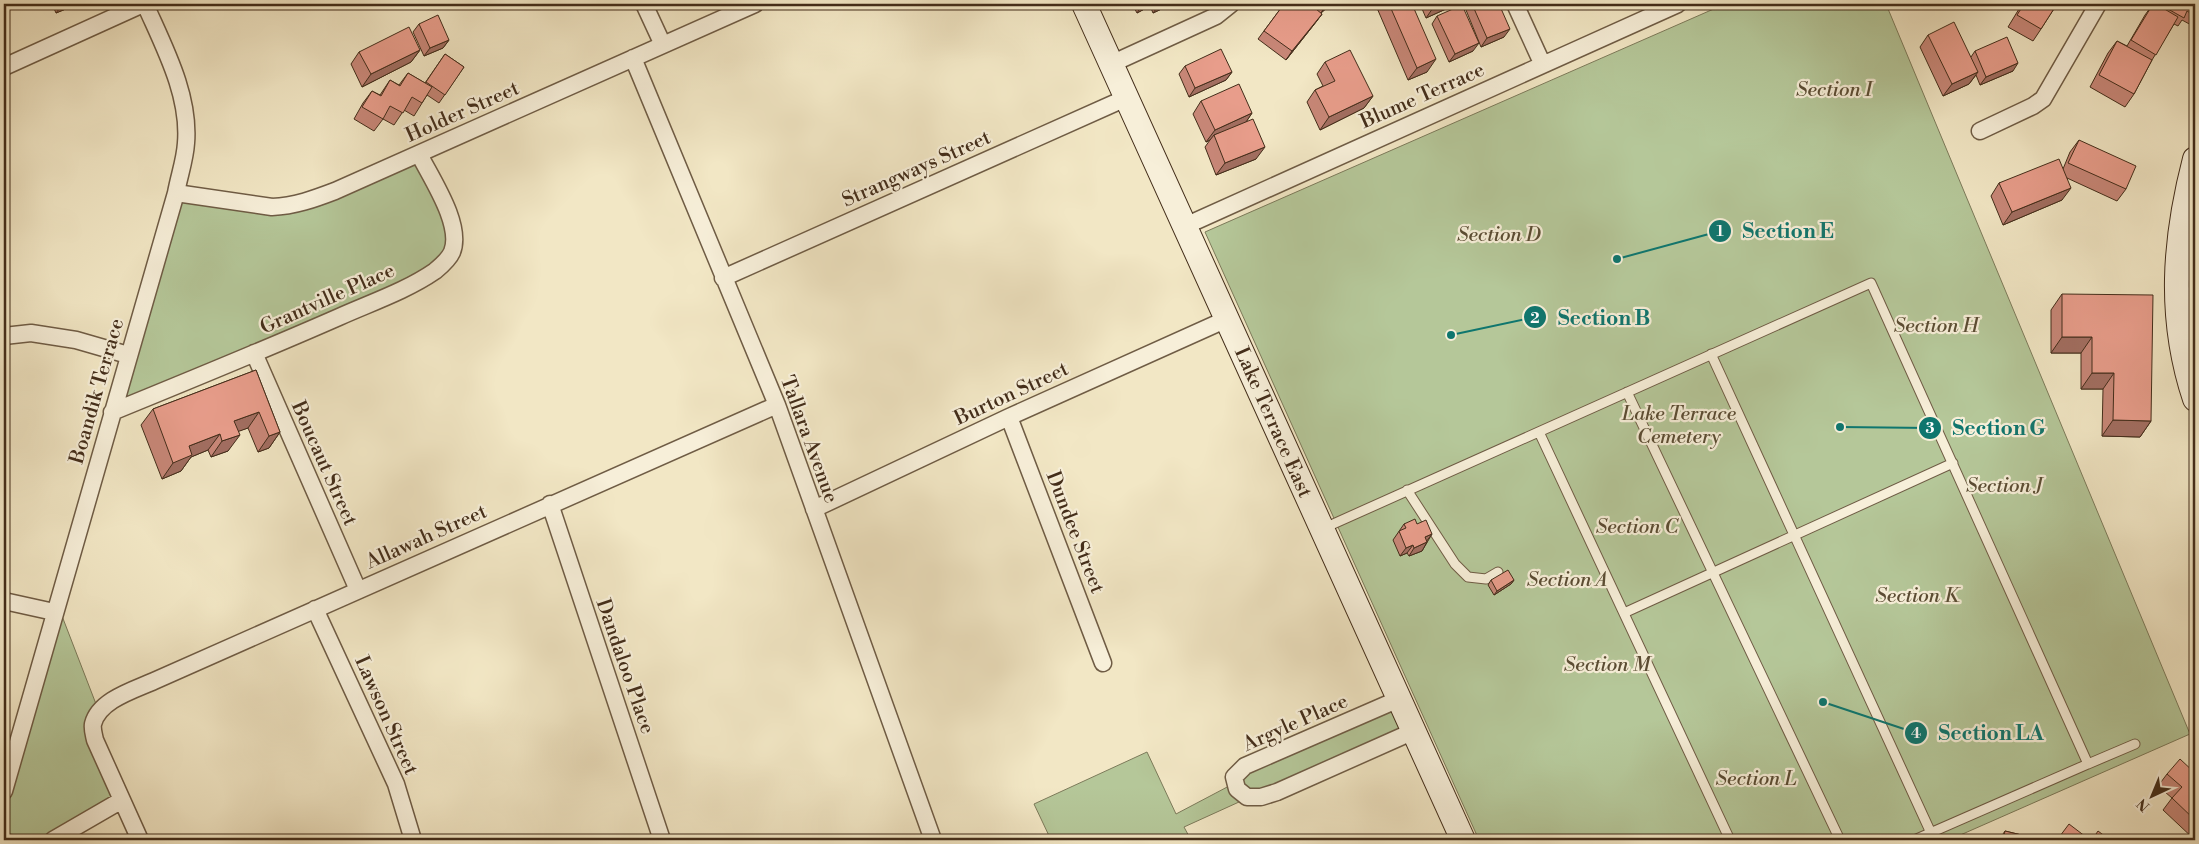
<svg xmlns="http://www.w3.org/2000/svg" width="2199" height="844" viewBox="0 0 2199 844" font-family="'Libre Bodoni',serif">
<rect width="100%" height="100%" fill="#f2e7c5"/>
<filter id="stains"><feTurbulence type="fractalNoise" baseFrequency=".004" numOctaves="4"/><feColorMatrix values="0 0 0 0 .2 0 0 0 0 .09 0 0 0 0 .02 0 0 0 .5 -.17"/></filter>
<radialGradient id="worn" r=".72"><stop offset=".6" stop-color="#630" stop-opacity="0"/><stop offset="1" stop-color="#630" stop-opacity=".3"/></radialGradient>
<path fill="#b5c799" stroke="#7c7a5a" d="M1725,4H1886L2190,734L1949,840H1479L1205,232Z
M419,157C431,183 465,237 440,262C434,268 424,273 417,277L119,406L179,199L250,212Z
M62,616L96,704L114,798L40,839L4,833V819Z
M1398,704L1410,728L1261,793L1240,786L1247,769Z
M1147,752L1176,814L1231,785L1239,802L1184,827L1191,840H1051L1034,804Z"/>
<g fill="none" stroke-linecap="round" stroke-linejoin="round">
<g stroke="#6f5c45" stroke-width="11">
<path id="lane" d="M1711,354L1931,833
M1627,392L1840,840
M1539,432L1730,840
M1407,490L1455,564L1468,577L1486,579L1498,572
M1322,529L1871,283L2088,764L1914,840
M1624,613L1953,463
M2088,764L2135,744"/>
</g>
<g stroke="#6f5c45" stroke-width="19">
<path id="street" d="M644,4L663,45
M1515,4L1542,63
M633,58L777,405L933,840
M1111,64L1216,16L1231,4
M4,67L143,4
M1980,131L2033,106L2043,99L2098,4
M176,193L272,207C295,206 314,199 335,191L755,4
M1185,226L1678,4
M723,278L1126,98
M4,336L31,333L76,340L128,355
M254,353L358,590
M112,412C188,381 264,350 339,317C370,303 406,291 435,271C441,266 449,259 452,252C463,225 431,178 419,154
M1009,417L1103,663
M550,504L662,840
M814,509L1009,417L1227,319
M4,601L54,612
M315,609L396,784L413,840
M1399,699L1245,766L1234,777L1237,789L1247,797H1261L1277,792L1414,731
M4,791L176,193C179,176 185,160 186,143C190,95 164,47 145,4
M53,840L122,800
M140,840L95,740C94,735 92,729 93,724C99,700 134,690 154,681L777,405"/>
</g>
<g stroke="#432d1a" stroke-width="26">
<path id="secondary" d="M1084,4L1463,840
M2195,159C2174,240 2168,318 2195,399"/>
</g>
<use href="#lane" stroke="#f7efd9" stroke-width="9"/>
<use href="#street" stroke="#f7efd9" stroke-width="16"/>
<use href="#secondary" stroke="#f7efd9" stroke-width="24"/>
</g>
<path fill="#c88778" stroke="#432d1a" d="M52,4H74L73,6L56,13Z
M1132,4H1172L1153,13L1150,6L1137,13Z
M1284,4H1331L1321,13L1322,14L1316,22L1286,60L1258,39Z
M1380,4H1412L1427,72L1408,80L1377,8Z
M1420,4H1457L1426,18Z
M1470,4H1499L1504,37L1481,47L1466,10Z
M2022,4H2057L2041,29L2033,41L2008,27Z
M2153,4L2158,5L2159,4H2195V23L2193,26L2182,20L2178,26L2174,24L2152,60L2134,94L2125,107L2090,87L2108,53L2117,41L2127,46L2145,15Z
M1437,16L1473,51L1449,62L1432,24Z
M419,24L449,40L443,48L424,56L413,32Z
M1928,35L1971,57L1975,51L2013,71L1980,85L1976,75L1969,84L1943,96L1920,47Z
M420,50L411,62L362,87L351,64L359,52Z
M445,54L464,67L439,103L427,95L414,116L404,110L394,125L383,119L374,131L354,119L363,103L372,91L380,95L390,80L399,85L408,73L425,83Z
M1325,62L1373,96L1364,108L1320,130L1307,102L1315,90L1323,86L1317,74Z
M1185,66L1232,72L1226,80L1189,97L1179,74Z
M1201,101L1252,113L1246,122L1256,159L1216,175L1205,147L1210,140L1206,142L1193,114Z
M2079,140L2126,189L2117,201L2067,178L2062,200L2003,225L1991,196L1999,183L2063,169L2070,152Z
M2062,294L2151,421L2140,437L2102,436L2103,389H2081V353H2051V310Z
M256,370L280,432L269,448L258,452L248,428L238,431L228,451L211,457L208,450L191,457L181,471L162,479L141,425L153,409Z
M1404,524H1417L1432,534L1422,551L1409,556L1407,553L1400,556L1393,540Z
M1491,580H1514L1511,584L1494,595L1488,585Z
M2195,773V840L2163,810L2172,798L2158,786L2167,774Z
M2005,831L2042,840H1999Z"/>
<path fill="#a26e61" stroke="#432d1a" d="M71,4H74L73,6L56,13L59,9Z
M1144,4H1151L1150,6L1137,13L1142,5Z
M1162,4H1172L1153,13L1159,5Z
M1328,4H1331L1320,14L1326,6Z
M1438,4H1457L1426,18L1435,5Z
M1322,14L1316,22L1286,60L1292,51Z
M1510,29L1504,37L1481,47L1487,38Z
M449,40L443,48L424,56L430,48Z
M1479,43L1473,51L1449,62L1455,54Z
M420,50L411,62L362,87L371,74Z
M1436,59L1427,72L1408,80L1417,68Z
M2018,63L2013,71L1980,85L1986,77Z
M1232,72L1226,80L1189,97L1195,88Z
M1978,72L1969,84L1943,96L1952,84Z
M1373,96L1364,108L1320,130L1329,117Z
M1252,113L1244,125L1214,135L1210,140L1206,142L1215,130Z
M1265,147L1256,159L1216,175L1225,163Z
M2071,188L2062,200L2003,225L2012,212Z
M2062,337H2092L2081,353H2051Z
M2092,373H2114L2103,389H2081Z
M259,412L248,428L223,437L234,421Z
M2113,420L2151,421L2140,437L2102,436Z
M280,432L269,448L258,452L269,436Z
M220,434L208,450L191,457L181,471L162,479L173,463L189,446Z
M240,435L228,451L211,457L222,441Z
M1432,534L1426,542L1425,537Z
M1427,542L1422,551L1409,556L1414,548Z
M1413,545L1407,553L1400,556L1406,548Z
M1514,580L1511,584L1494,595L1497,591Z"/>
<path fill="#e89d8b" stroke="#432d1a" d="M57,4H71L59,9Z
M1284,4H1310L1322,14L1292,51L1264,31Z
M1389,4H1412L1436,59L1417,68Z
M1472,4H1499L1510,29L1487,38Z
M2024,4H2057L2041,29L2017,15Z
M2153,4H2156L2178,17L2156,55L2131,40Z
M2159,4H2195V16L2187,11L2184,18Z
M1462,5L1479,43L1455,54L1437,16Z
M438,15L449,40L430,48L419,24Z
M1954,22L1978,72L1952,84L1928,35Z
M409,27L420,50L371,74L359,52Z
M2007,37L2018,63L1986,77L1975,51Z
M2117,41L2152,60L2134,94L2099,75Z
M1221,49L1232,72L1195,88L1185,66Z
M1350,50L1373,96L1329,117L1315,90L1335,81L1325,62Z
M445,54L464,67L445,95L426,82Z
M408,73L432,87L422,103L412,97L403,113L390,106L383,119L362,107L372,91L381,96L390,80L400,86Z
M1239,84L1252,113L1215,130L1201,101Z
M1253,119L1265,147L1225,163L1214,135Z
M2079,140L2136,166L2126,189L2068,163Z
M2059,159L2071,188L2012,212L1999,183Z
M2062,294L2153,295L2151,421L2113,420L2114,373H2092V337H2062Z
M256,370L280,432L269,436L259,412L234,421L240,435L222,441L220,434L189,446L192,455L173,463L153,409Z
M1415,519L1417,524L1426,520L1432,534L1425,537L1427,542L1414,548L1413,545L1406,548L1399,531L1406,528L1404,524Z
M1508,570L1514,580L1497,591L1491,580Z
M2180,759L2195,773V820L2172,798L2182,787L2167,774Z
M2069,824L2090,840H2057Z
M2005,831L2042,840H2003Z
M2098,831L2110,840H2092Z"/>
<g text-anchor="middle" stroke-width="4.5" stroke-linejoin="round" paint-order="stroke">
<g font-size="20" font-style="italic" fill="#5a4c33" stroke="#f7efd9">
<text x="1834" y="96">Section I</text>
<text x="1499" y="241">Section D</text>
<text x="1936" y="332">Section H</text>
<text x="1679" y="420">Lake Terrace<tspan x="1679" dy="23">Cemetery</tspan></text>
<text x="2004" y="492">Section J</text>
<text x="1637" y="533">Section C</text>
<text x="1567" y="586">Section A</text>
<text x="1917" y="602">Section K</text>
<text x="1607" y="671">Section M</text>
<text x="1756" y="785">Section L</text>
</g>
<g font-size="20" fill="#432d1a" stroke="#f7efd9">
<text transform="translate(1422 95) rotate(-24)" y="7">Blume Terrace</text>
<text transform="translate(462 111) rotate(-24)" y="7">Holder Street</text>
<text transform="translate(916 168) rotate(-24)" y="7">Strangways Street</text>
<text transform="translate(327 298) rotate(-24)" y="7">Grantville Place</text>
<text transform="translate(96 391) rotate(-74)" y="7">Boandik Terrace</text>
<text transform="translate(1011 393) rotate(-25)" y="7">Burton Street</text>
<text transform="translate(1274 422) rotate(66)" y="7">Lake Terrace East</text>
<text transform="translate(810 439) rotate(70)" y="7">Tallara Avenue</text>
<text transform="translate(325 463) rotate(66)" y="7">Boucaut Street</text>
<text transform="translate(1076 532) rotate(69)" y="7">Dundee Street</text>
<text transform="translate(426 536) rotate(-24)" y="7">Allawah Street</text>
<text transform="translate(626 666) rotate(71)" y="7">Dandaloo Place</text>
<text transform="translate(387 715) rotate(66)" y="7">Lawson Street</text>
<text transform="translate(1295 722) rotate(-24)" y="7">Argyle Place</text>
</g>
</g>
<path fill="none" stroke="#0f766e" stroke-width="2" d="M1617 259L1720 231M1451 335L1535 317M1840 427L1930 428M1823 702L1916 733"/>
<g fill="#0f766e" stroke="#f7efd9" stroke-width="2">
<circle cx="1617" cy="259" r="5"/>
<circle cx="1451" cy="335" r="5"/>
<circle cx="1840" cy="427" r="5"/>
<circle cx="1823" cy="702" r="5"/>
<circle cx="1720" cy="231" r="12"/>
<circle cx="1535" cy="317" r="12"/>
<circle cx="1930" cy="428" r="12"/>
<circle cx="1916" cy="733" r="12"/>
</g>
<g font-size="15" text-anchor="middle" font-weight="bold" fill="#fff">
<text x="1720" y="236">1</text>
<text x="1535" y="323">2</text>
<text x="1930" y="433">3</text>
<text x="1916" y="738">4</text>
</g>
<g font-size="21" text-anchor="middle" font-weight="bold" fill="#0f766e" stroke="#f7efd9" stroke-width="4.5" stroke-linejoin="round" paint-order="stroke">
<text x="1788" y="238">Section E</text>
<text x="1604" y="325">Section B</text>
<text x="1999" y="435">Section G</text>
<text x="1991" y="740">Section LA</text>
</g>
<rect width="2199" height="844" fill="none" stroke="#f2e7c5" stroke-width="20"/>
<rect x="5" y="5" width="2189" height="834" fill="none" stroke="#432d1a" stroke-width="2.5"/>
<rect x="10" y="10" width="2179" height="824" fill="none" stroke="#432d1a"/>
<g transform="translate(2152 796) rotate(224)" stroke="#f7efd9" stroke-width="4" paint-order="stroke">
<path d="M0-4L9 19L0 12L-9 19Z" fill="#432d1a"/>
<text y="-8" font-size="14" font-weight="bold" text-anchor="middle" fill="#432d1a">N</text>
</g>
<rect width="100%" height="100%" filter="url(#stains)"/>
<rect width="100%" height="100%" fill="url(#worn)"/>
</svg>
